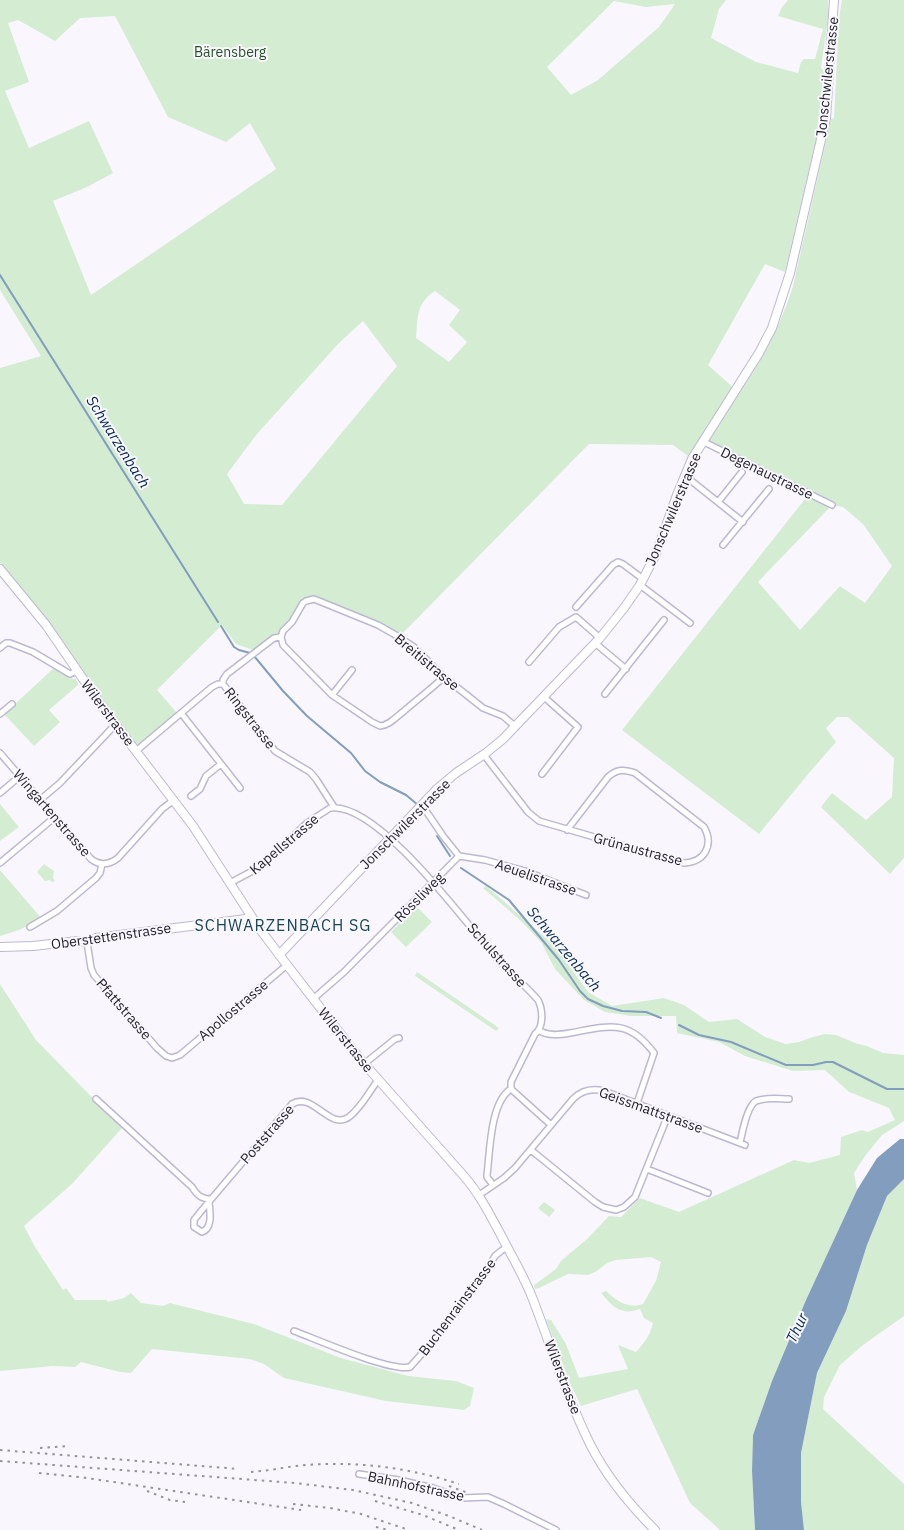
<svg xmlns="http://www.w3.org/2000/svg" width="904" height="1530" viewBox="0 0 904 1530" font-family="'IBM Plex Sans',sans-serif">
<rect width="100%" height="100%" fill="#f9f7fd"/>
<path fill="#d4ecd2" fill-rule="evenodd" d="M0,0H726L719,9L711,38L756,62L798,73L801,62L804,59H815L823,29L778,16L782,7L788,0H828V19L821,68L826,72L816,140L785,272L765,264L708,365L736,390L740,392C763,358 781,325 793,286L831,119L834,118L839,19L842,0H904V858L890,874L821,807L832,793L866,820L892,797L894,758L848,717H837L826,728L836,742L809,773L759,834L622,730L809,494L702,441L692,459L673,445L589,444L399,637L318,600L306,601C302,607 298,615 292,621C282,633 265,641 253,650L236,644L222,625L157,690L177,713L139,745L135,744L90,685L50,624L0,563V368L41,356L0,290ZM614,1L646,7L675,4L659,27L598,80L571,95L547,67ZM115,16L168,117L226,142L250,123L276,169L91,295L53,201L87,187L113,173L89,121L29,148L5,91L29,82L8,23L18,20L55,41L80,18ZM435,291L460,310L449,325L467,342L449,362L416,338C418,317 416,303 435,291ZM363,321L397,366L282,505L244,504L227,474L257,434L339,343ZM832,505L843,507L863,524L892,566L865,603L840,586L800,630L758,582Z
M54,668L73,679L75,678L78,683V685L49,710L60,722L34,746L4,714Z
M0,804L19,827L0,841Z
M44,864L54,871L53,878L55,881L52,882L49,880L45,881L37,872Z
M0,870L42,919L19,930L0,936Z
M486,886L555,946L588,992L612,1006L664,998L684,1005L709,1022L737,1019L765,1037L786,1044L799,1042L810,1038L825,1034L836,1035L858,1044L867,1046L883,1053L904,1055V1121L882,1135L865,1156L854,1173L857,1190L806,1300L772,1381L753,1435L752,1471L755,1530H720L690,1503L637,1389L581,1406L570,1383L546,1319L551,1320L566,1344L579,1378L628,1369L618,1345L636,1352C644,1343 650,1336 653,1323L644,1318L640,1309C621,1316 613,1307 601,1293L606,1291C617,1301 627,1309 643,1304L656,1281L661,1262L651,1257L616,1260L607,1263L597,1271L588,1275L568,1274L539,1288L535,1289L534,1285L556,1269L561,1261L587,1239L609,1216L621,1217L640,1198L679,1212L794,1160L809,1163L840,1155L841,1137L862,1130L868,1132L895,1120L889,1108L849,1092L825,1070L793,1071L745,1056L719,1042L677,1033L676,1016H631L605,1012L584,1000L555,969L541,942L520,920L483,888Z
M416,906L432,922L406,947L391,932Z
M417,972L499,1028L496,1031L415,976Z
M0,984L36,1040L122,1128L72,1184L24,1226L35,1247L63,1290L66,1288L75,1300H107V1302L124,1298L131,1293L141,1303L163,1306L170,1303L254,1324L341,1358L408,1376L456,1381L474,1388L470,1406L464,1410L386,1401L284,1378L264,1364L250,1359L152,1349L131,1373L120,1372L81,1362L75,1367L53,1366L0,1371Z
M904,1179V1316L863,1345L840,1365L824,1397L823,1409L904,1484V1530H804L801,1502V1453L817,1373L846,1311L867,1245L887,1196Z
M544,1202L555,1210L549,1217L538,1208Z"/>
<path fill="#829dbd" d="M900,1139H904V1179L887,1196L867,1245L846,1311L817,1373L801,1453V1502L804,1530H755L752,1471L753,1435L772,1381L806,1300L857,1190L877,1158Z"/>
<g fill="none" stroke-linecap="round" stroke-linejoin="round">
<path stroke="#829dbd" stroke-width="2" d="M0,275L218,622
M221,626L234,647L239,650L250,653
M254,656L283,691L307,716L351,753L365,771L380,782L406,795L418,805
M437,836L450,856
M461,868L509,900L559,960L580,991L588,999L603,1006L622,1011L646,1012L661,1018
M679,1025L699,1035L731,1042L786,1065H813L826,1062H833L887,1089H904"/>
<g stroke="#bdb8d2" stroke-width="8">
<path id="street" d="M702,441L832,505
M684,476L689,479L743,522
M718,502L742,472
M723,545L769,489
M640,585L690,623
M576,607L613,565L618,562L623,564L643,579
M281,637L283,645L332,695L372,722L380,726C390,725 396,717 404,711C417,700 431,689 444,677
M595,643L626,669
M0,648L6,643H10L33,652L70,674L77,671
M529,662L559,627L576,617L600,638
M223,684V680L227,674L274,638L281,637L283,631L292,622L303,603L306,601L314,599L378,625L399,637L414,647L444,677L483,708L503,716L516,727
M223,684L275,751L310,772L316,779L334,807
M605,694L664,620
M332,695L352,670
M181,713L240,788
M0,714L12,704
M136,751L212,687L218,684H223
M0,753L91,859C100,866 109,865 118,858L162,809L174,800
M484,755L528,812L539,821L684,863C705,862 714,845 704,827L635,773C624,769 617,769 608,777L567,830
M542,774L578,727L544,697
M0,793L20,776
M191,796L200,789L206,776L221,764
M40,800L60,783L115,725
M422,805L443,836L459,856L485,860L525,871L586,895
M0,863L55,817
M230,883L260,867L307,823L330,808C378,801 467,925 498,960C511,974 526,986 538,1000C543,1010 544,1027 535,1034L511,1082V1089
M30,927L57,911L96,878L100,873L102,864
M87,942L91,968L94,975L157,1048L166,1056L172,1058L180,1055L287,965
M313,999L344,972L459,856
M540,1031C549,1036 559,1035 570,1033C608,1026 628,1018 654,1053L637,1103
M364,1064L395,1039L399,1038
M511,1089L551,1125
M96,1099L192,1187C197,1195 201,1199 211,1199
M740,1143C742,1133 747,1106 756,1101C766,1097 779,1099 789,1099
M531,1150L595,1202L603,1207L616,1210L624,1207L635,1197L668,1115
M647,1169L708,1193
M493,1185L487,1177V1175C490,1152 490,1102 511,1089
M479,1195L504,1178L515,1168L573,1099C582,1090 592,1088 604,1091L745,1145
M209,1202C210,1212 213,1228 202,1232L194,1227V1220L202,1210L292,1104C313,1091 329,1131 349,1117C361,1108 369,1092 378,1080
M294,1331C316,1339 390,1372 410,1367L443,1330L486,1271L495,1256L501,1251L507,1247
M359,1474L399,1480L433,1488L462,1498L488,1497L504,1504L556,1530"/>
</g>
<g stroke="#bdb8d2" stroke-width="10">
<path id="secondary" d="M0,569L46,625L103,708L193,826L259,928L287,965L360,1059L463,1175C480,1194 491,1217 503,1239C513,1258 524,1277 532,1297C551,1346 567,1398 591,1446C607,1477 630,1505 655,1530
M0,947L33,946L78,941L87,942L96,938L246,919L251,916
M279,955L438,788L456,773L486,753L503,739L600,638L624,608L640,585L656,554L677,495L692,459L759,353L772,328L790,273L826,118L834,0"/>
</g>
<use href="#street" stroke="#fff" stroke-width="5"/>
<use href="#secondary" stroke="#fff" stroke-width="8"/>
<path stroke="#949299" stroke-width="2" stroke-dasharray="2.5 5" stroke-linecap="butt" d="M40,1448L70,1446
M0,1450L239,1469
M0,1461L295,1483L353,1490L412,1503L449,1516L482,1530
M251,1472C266,1471 281,1468 296,1466C352,1460 407,1467 459,1484
M39,1473L80,1477L301,1510
M449,1486L468,1493
M147,1491L170,1500L185,1502
M375,1501L423,1515L459,1530
M293,1504L330,1508L361,1514L409,1530
M376,1527L388,1530"/>
</g>
<g text-anchor="middle" stroke-width="4" stroke-linejoin="round" paint-order="stroke">
<g font-size="14" fill="#255125" stroke="#f9f7fd">
<text x="230" y="57">Bärensberg</text>
</g>
<g font-size="14" fill="#1f1d26" stroke="#f9f7fd">
<text transform="translate(827 77) rotate(-84)" y="5">Jonschwilerstrasse</text>
<text transform="translate(767 473) rotate(26)" y="5">Degenaustrasse</text>
<text transform="translate(673 509) rotate(-67)" y="5">Jonschwilerstrasse</text>
<text transform="translate(427 662) rotate(40)" y="5">Breitistrasse</text>
<text transform="translate(108 713) rotate(53)" y="5">Wilerstrasse</text>
<text transform="translate(250 718) rotate(52)" y="5">Ringstrasse</text>
<text transform="translate(52 813) rotate(49)" y="5">Wingartenstrasse</text>
<text transform="translate(405 824) rotate(-45)" y="5">Jonschwilerstrasse</text>
<text transform="translate(284 844) rotate(-40)" y="5">Kapellstrasse</text>
<text transform="translate(638 849) rotate(15)" y="5">Grünaustrasse</text>
<text transform="translate(536 877) rotate(19)" y="5">Aeuelistrasse</text>
<text transform="translate(419 897) rotate(-45)" y="5">Rössliweg</text>
<text transform="translate(111 936) rotate(-8)" y="5">Oberstettenstrasse</text>
<text transform="translate(497 955) rotate(48)" y="5">Schulstrasse</text>
<text transform="translate(124 1009) rotate(49)" y="5">Pfattstrasse</text>
<text transform="translate(233 1010) rotate(-40)" y="5">Apollostrasse</text>
<text transform="translate(346 1040) rotate(51)" y="5">Wilerstrasse</text>
<text transform="translate(651 1110) rotate(20)" y="5">Geissmattstrasse</text>
<text transform="translate(267 1134) rotate(-49)" y="5">Poststrasse</text>
<text transform="translate(457 1307) rotate(-53)" y="5">Buchenrainstrasse</text>
<text transform="translate(563 1377) rotate(69)" y="5">Wilerstrasse</text>
<text transform="translate(416 1486) rotate(12)" y="5">Bahnhofstrasse</text>
</g>
<g font-size="15" font-style="italic" fill="#002952" stroke="#f9f7fd">
<text transform="translate(118 442) rotate(58)" y="5">Schwarzenbach</text>
<text transform="translate(564 949) rotate(50)" y="5">Schwarzenbach</text>
<text transform="translate(797 1328) rotate(-65)" y="5">Thur</text>
</g>
<g font-size="16" letter-spacing="1" fill="#18455a" stroke="#f9f7fd">
<text x="283" y="931">SCHWARZENBACH SG</text>
</g>
</g>
</svg>
